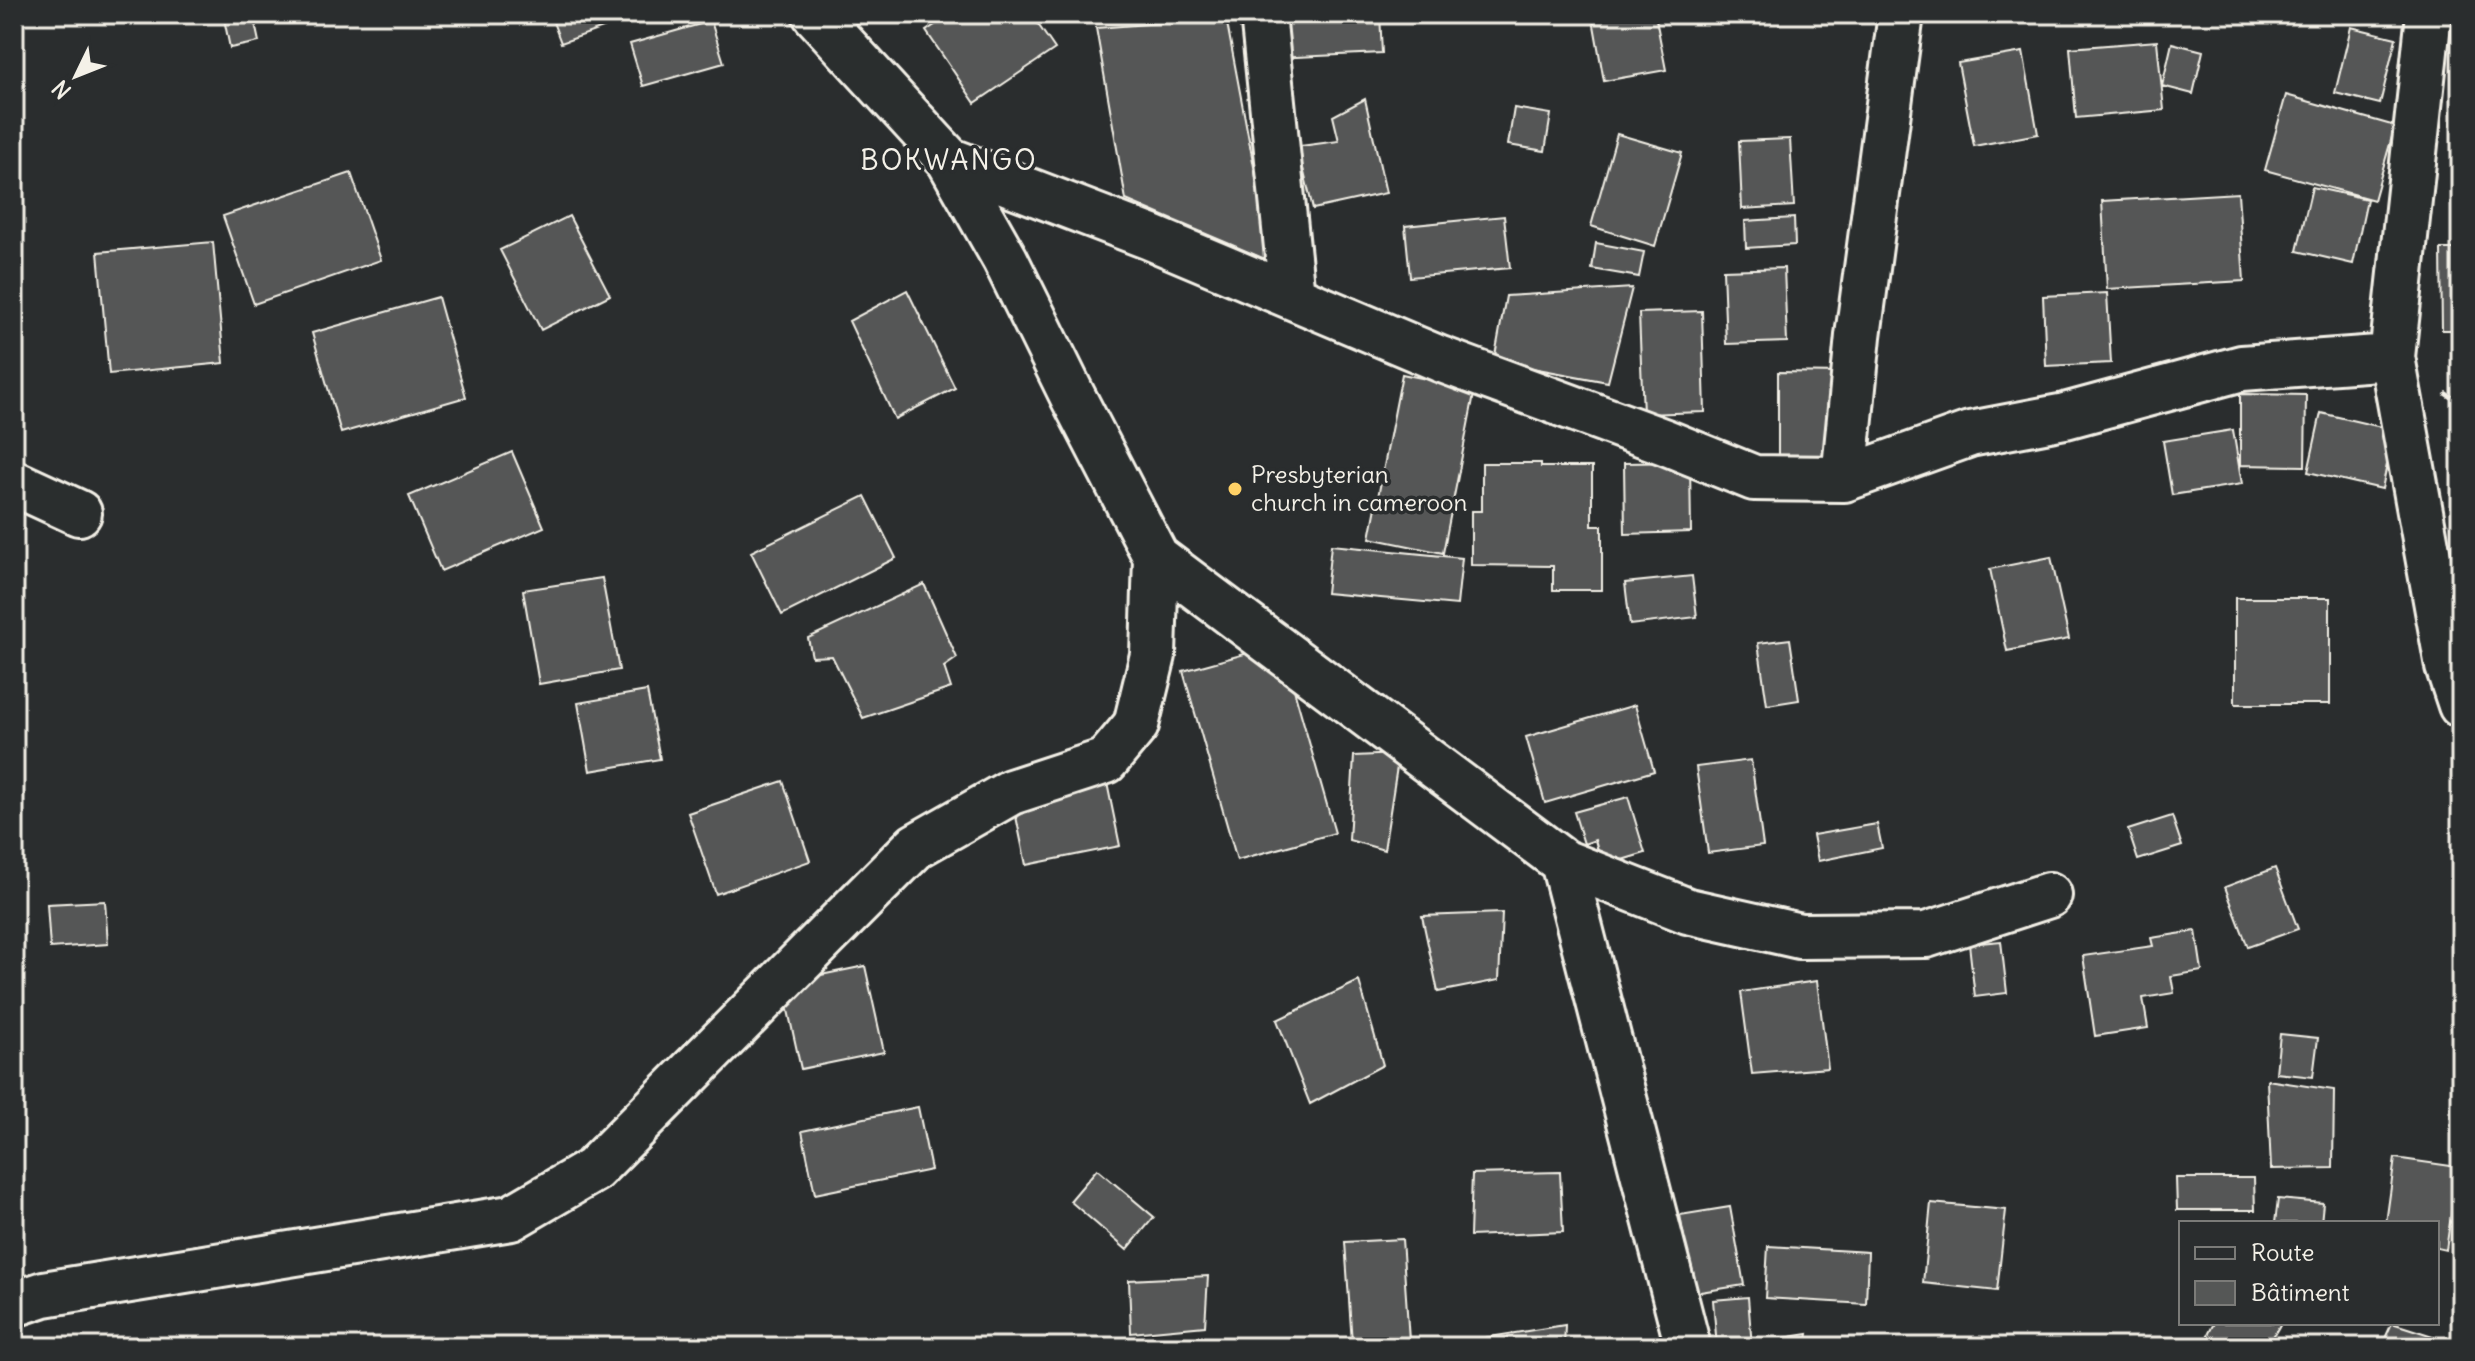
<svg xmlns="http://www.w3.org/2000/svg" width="2475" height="1361" viewBox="0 0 2475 1361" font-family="Delius,sans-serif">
<rect width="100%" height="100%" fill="#2a2d2e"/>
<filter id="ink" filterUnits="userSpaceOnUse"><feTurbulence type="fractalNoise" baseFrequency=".0125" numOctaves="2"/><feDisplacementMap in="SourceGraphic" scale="16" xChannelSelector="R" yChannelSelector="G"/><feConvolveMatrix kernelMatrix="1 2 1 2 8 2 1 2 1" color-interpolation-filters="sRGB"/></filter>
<g filter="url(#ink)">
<path fill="#555756" stroke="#f4f1e8" stroke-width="2" d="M223,14H253L259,42L230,48Z
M550,14H620L623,21L561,43Z
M951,14H1031L1055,49L975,103L926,31Z
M1273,14H1380L1382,53L1275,58Z
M1592,14H1655L1666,70L1604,81Z
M1226,18L1272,262L1126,200L1096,28Z
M711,21L724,63L643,86L630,44Z
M2351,27L2396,38L2380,104L2335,93Z
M2157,41L2164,110L2076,118L2070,48Z
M2172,43L2203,51L2193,94L2162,86Z
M2023,52L2038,134L1974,146L1958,63Z
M2286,95L2395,126L2374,200L2265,170Z
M1365,99L1386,193L1313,209L1299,152L1301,146L1339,141L1333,116Z
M1514,108L1551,114L1545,151L1508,145Z
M1617,134L1682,153L1655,246L1591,226Z
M1790,139L1794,206L1742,209L1739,141Z
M351,173L381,260L254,304L223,216Z
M2312,187L2367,199L2353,264L2297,251Z
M2238,193L2244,281L2107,289L2102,201Z
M14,215L23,244L14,247Z
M569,216L610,295L541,330L500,250Z
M1504,216L1510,268L1410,277L1405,226Z
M1794,218L1795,245L1746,248L1745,221Z
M213,242L224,363L109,374L98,252Z
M1596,243L1644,252L1639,277L1592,269Z
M2441,249H2461V330H2442Z
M1784,268L1787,342L1726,344L1723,270Z
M1632,288L1608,382L1494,361L1506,296Z
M907,290L955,388L895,419L849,321Z
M2107,293L2111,363L2046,366L2043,296Z
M438,297L466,397L341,433L312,333Z
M1702,311L1705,412L1643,414L1639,313Z
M1778,372L1843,373V455H1778Z
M1402,374L1475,389L1443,553L1370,538Z
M2240,394L2306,395L2305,466L2240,465Z
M2321,413L2394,430L2382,489L2308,472Z
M2233,430L2242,484L2172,495L2163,441Z
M512,452L544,527L441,571L409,496Z
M1690,462L1691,532L1625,534L1624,463Z
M1482,463H1541V467H1592V526H1602V590H1553V566L1471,565V511H1482Z
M865,496L896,558L782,615L751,552Z
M1331,545L1462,558L1457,605L1326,593Z
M2051,557L2069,639L2007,651L1990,569Z
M1692,576L1697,617L1630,625L1625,583Z
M602,578L619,670L539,684L523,590Z
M924,584L957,658L944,667L951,688L863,718L832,656L812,657L808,638Z
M2235,598H2330V704H2235Z
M1790,639L1799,700L1767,705L1758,643Z
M1281,644L1335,833L1237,860L1183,671Z
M647,691L660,759L590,771L578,703Z
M1635,705L1654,771L1545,803L1526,737Z
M1399,754L1384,850L1349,840L1354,756Z
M1751,760L1763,846L1708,853L1696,767Z
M1105,773L1120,846L1026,865L1011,792Z
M783,781L810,861L716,894L688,813Z
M1628,797L1645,853L1602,866L1595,840L1584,844L1574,812Z
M2172,816L2182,846L2138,860L2128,830Z
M1877,824L1882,848L1818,861L1813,835Z
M2275,868L2298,929L2248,947L2225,887Z
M105,901L108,944L50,948L47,904Z
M1502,913L1499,980L1438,992L1422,916Z
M2196,931L2202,971L2171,976L2174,993L2143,998L2148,1028L2095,1036L2083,956L2153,946L2151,938Z
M2001,941L2007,993L1975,997L1969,944Z
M865,966L884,1052L801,1069L782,983Z
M1359,981L1383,1065L1310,1104L1277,1020Z
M1817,981L1828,1068L1752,1074L1741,992Z
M2280,1034L2318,1038L2313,1077L2276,1073Z
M2267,1080L2334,1090L2333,1168L2271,1169Z
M918,1107L931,1170L815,1194L802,1131Z
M2395,1158L2458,1167L2446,1250L2437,1248V1223H2386Z
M1097,1169L1154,1217L1127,1250L1070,1201Z
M1560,1172L1563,1232L1470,1236L1472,1174Z
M2176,1178H2254L2255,1210H2177Z
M2278,1199L2323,1203L2321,1223H2275Z
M1931,1203L2006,1210L1997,1291L1923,1283Z
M1730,1207L1744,1285L1694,1293L1680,1215Z
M1402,1239L1409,1340L1352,1343L1345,1242Z
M1768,1246L1868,1252L1866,1304L1765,1298Z
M1208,1276L1205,1326L1131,1333L1129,1280Z
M1748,1297L1752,1347H1717L1713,1300Z
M2214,1323H2281L2267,1347H2202Z
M2392,1323L2461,1345V1347H2381Z
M1565,1325L1564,1347H1428Z
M1808,1334L1806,1347H1758L1759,1342Z"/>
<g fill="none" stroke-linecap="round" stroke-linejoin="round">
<g stroke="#f4f1e8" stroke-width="50">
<path id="minor" d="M1263,14L1292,296
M2429,14L2392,357L2448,666L2461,705
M949,160L1150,237L1440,359L1665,442L1754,478L1844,479L1970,434L2065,416L2242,368L2392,357
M1844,479L1858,336L1901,14
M14,483L79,513
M1156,557L1563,862L1688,911L1800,936L1926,935L2049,895
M1563,862L1688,1347
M14,1304L44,1294L511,1218L593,1170L916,846L1011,792L1106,761L1136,725L1153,655L1156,557L1073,397L1005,259L949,160L815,14"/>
</g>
<path stroke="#f4f1e8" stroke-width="5" stroke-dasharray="8 6" stroke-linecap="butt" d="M2445,393L2461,404"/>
<use href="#minor" stroke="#2a2d2e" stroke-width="44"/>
</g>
</g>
<circle fill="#ffd166" stroke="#2a2d2e" stroke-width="3" cx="1235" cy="489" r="8"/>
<g text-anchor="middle" stroke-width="7" stroke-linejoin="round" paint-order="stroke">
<g font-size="24" fill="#f4f1e8" stroke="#2a2d2e" text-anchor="start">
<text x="1251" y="483">Presbyterian<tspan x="1251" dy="28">church in cameroon</tspan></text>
</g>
<g font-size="28" letter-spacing="2" fill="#f4f1e8" stroke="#2a2d2e">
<text x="949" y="170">BOKWANGO</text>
</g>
</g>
<rect width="2475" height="1361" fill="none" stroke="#2a2d2e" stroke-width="48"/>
<rect x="24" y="24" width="2427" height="1313" fill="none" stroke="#f4f1e8" stroke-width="3" filter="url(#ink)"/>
<rect x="2179" y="1221" width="260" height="104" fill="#2a2d2e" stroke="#7b7b78" stroke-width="2"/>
<rect x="2195" y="1247" width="40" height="12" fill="#2a2d2e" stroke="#7b7b78" stroke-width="2"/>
<text x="2251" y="1261" font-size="24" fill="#f4f1e8">Route</text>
<rect x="2195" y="1281" width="40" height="24" fill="#555756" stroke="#7b7b78" stroke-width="2"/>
<text x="2251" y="1301" font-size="24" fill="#f4f1e8">Bâtiment</text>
<g transform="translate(76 76) rotate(227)" stroke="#2a2d2e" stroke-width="6" paint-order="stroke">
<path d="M0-6L14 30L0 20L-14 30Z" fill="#f4f1e8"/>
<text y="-12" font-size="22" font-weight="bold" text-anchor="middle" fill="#f4f1e8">N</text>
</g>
</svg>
